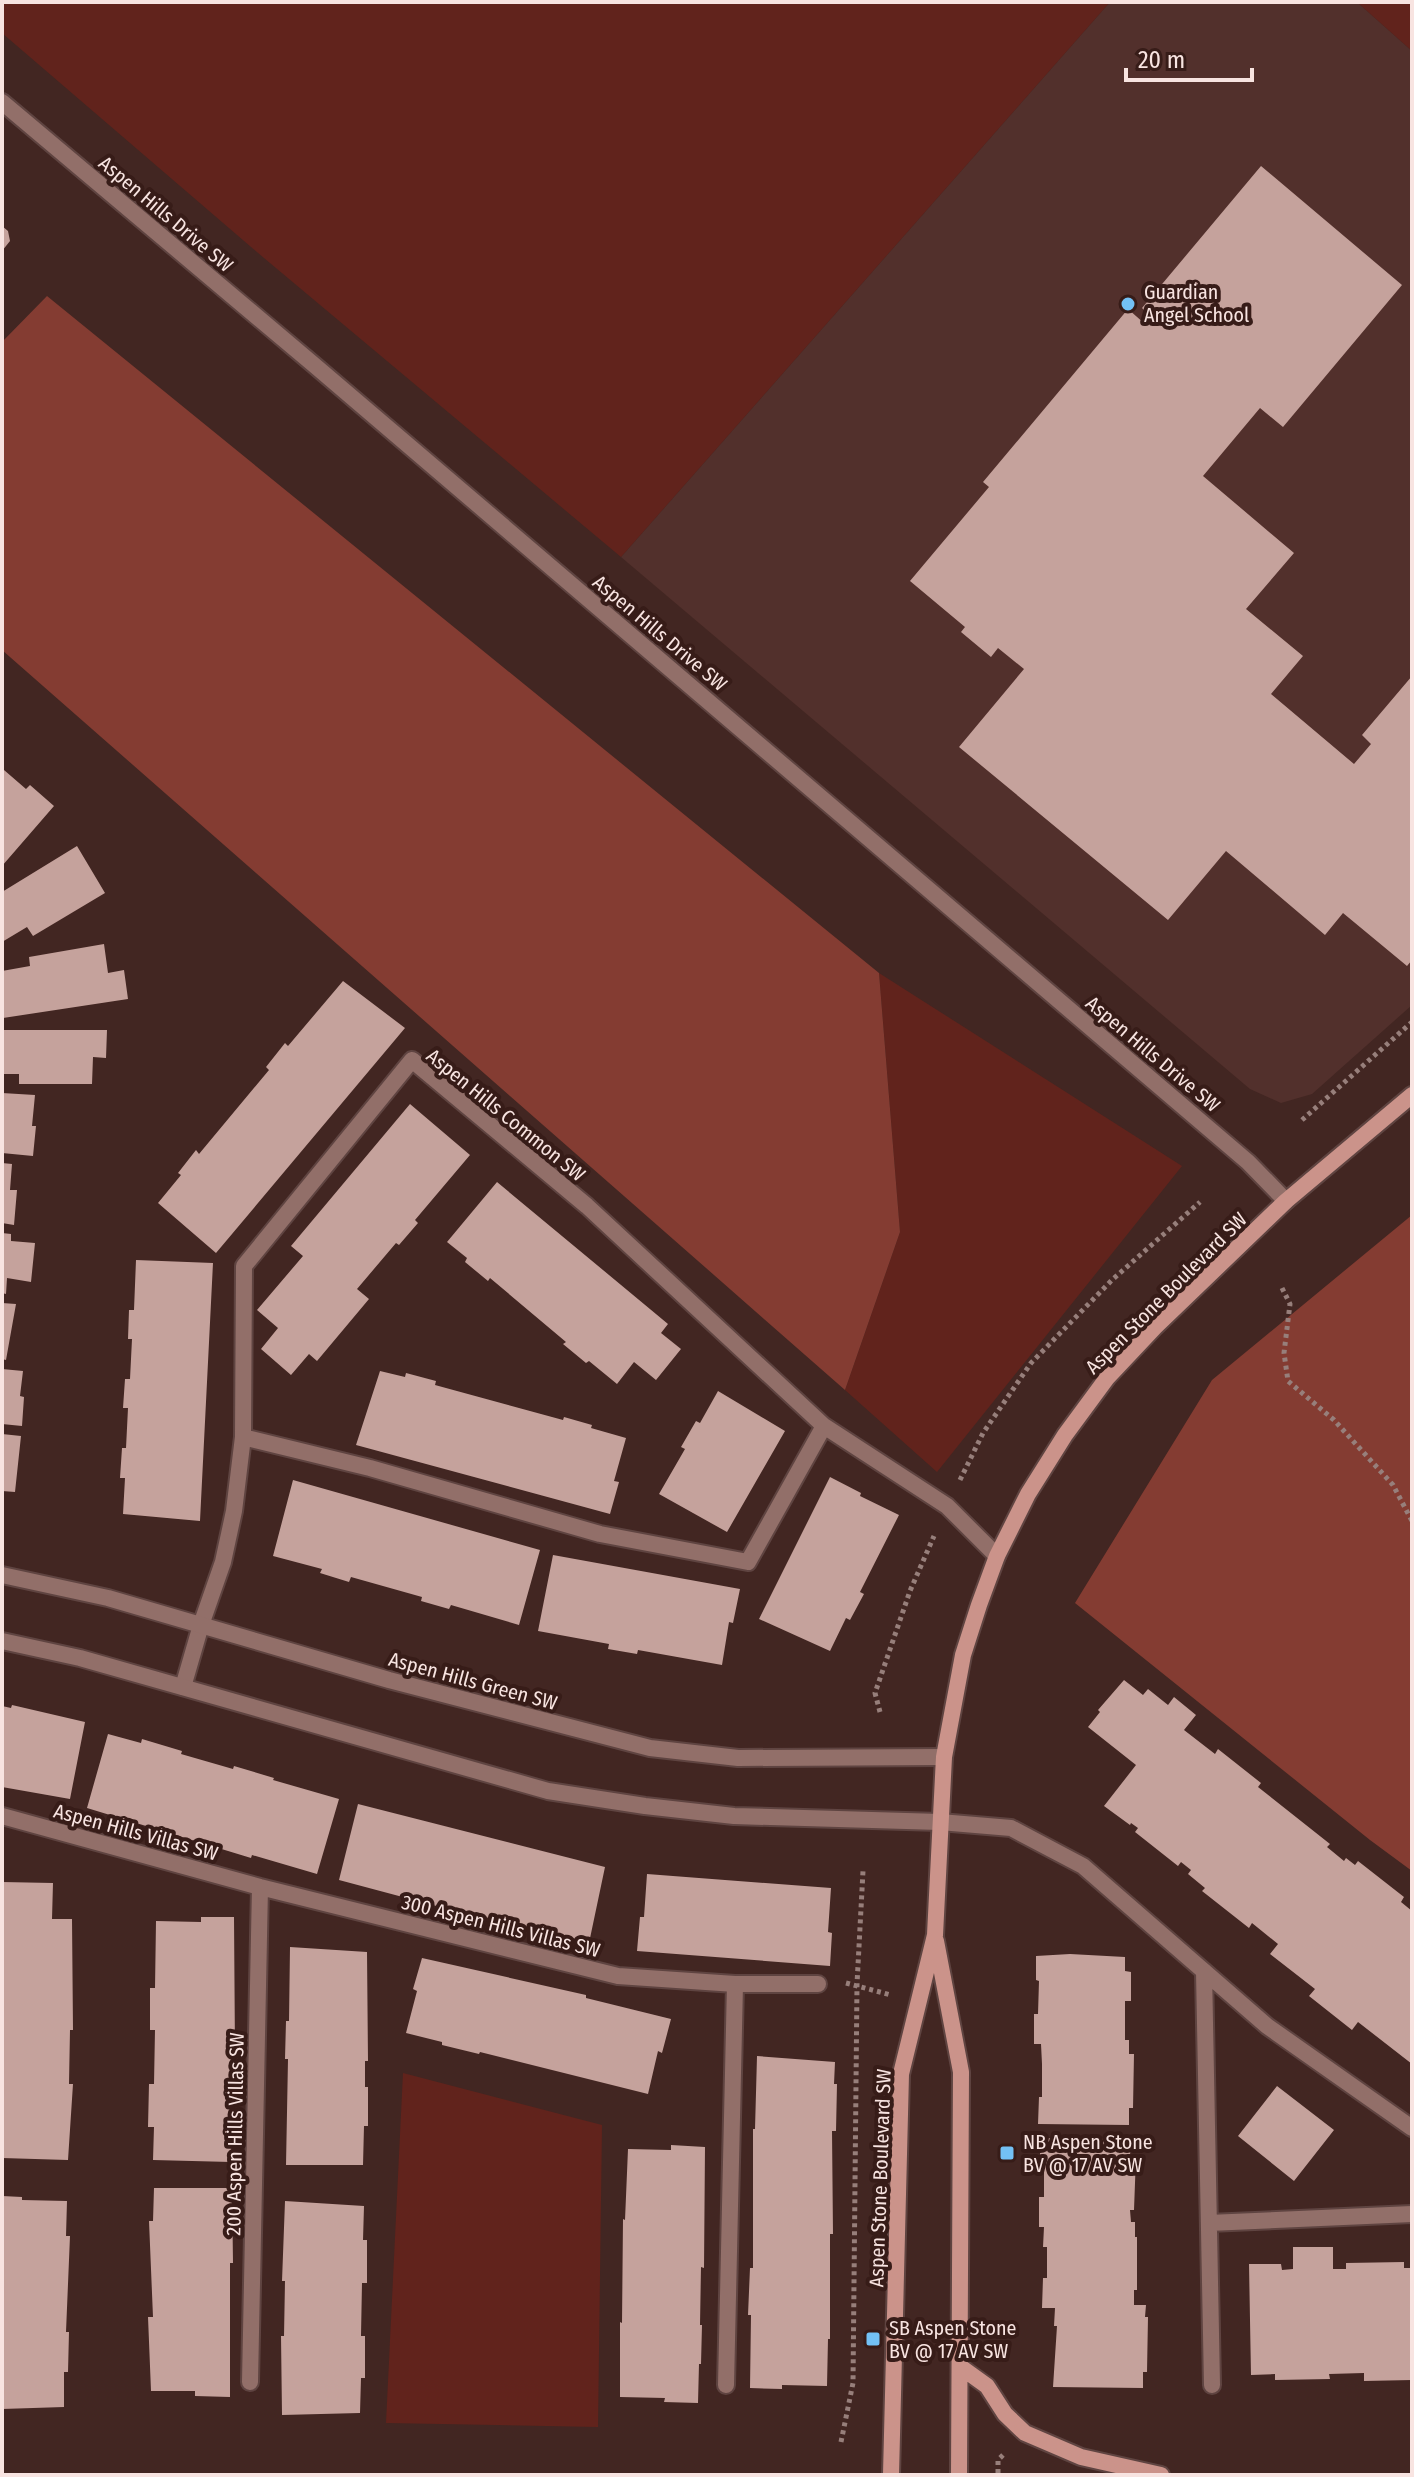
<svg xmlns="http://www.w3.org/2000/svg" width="1414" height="2477" viewBox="0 0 1414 2477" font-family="'Fira Sans Condensed',sans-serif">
<rect width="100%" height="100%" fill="#422622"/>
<path fill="#52302c" d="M1110,2H1357L1412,51V1005L1312,1094L1281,1103L1250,1089L621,557Z"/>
<path fill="#61231c" d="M2,2H1110L621,557L264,258L2,33Z
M1357,2H1412V51Z
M879,973L1182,1166L937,1472L845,1390L900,1232Z
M403,2073L602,2125L598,2427L386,2423Z"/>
<path fill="#843c32" d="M47,296L879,973L900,1232L845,1390L2,650V342Z
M1412,1215V1871L1370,1840L1075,1603L1212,1380Z"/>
<path fill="#c5a29c" d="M1261,166L1402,285L1283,427L1260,408L1203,476L1294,553L1246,609L1303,656L1271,694L1354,764L1371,744L1362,735L1412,676V960L1407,966L1343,913L1325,935L1226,851L1168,920L959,747L1024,669L998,648L991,657L961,632L965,627L910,581L989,487L983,482L1128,309L1145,324L1151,317L1142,308Z
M2,226L8,231L10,241L2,251Z
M4,770L26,789L30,785L54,806L2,866Z
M77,846L105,893L33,936L27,927L2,942V892Z
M104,944L108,973L124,970L128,999L3,1018L2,971L30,966L29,957Z
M343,981L405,1028L216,1253L158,1203L181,1175L178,1173L196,1150L199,1154L269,1070L266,1067L285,1043L288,1046Z
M2,1030H107L106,1058L93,1057L92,1084H19V1074H2Z
M2,1093L35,1095L32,1126H36L33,1156L2,1153Z
M410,1104L470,1155L415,1220L418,1223L399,1245L396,1243L357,1289L369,1299L317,1361L309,1354L291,1375L261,1349L278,1328L257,1310L303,1256L291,1246Z
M2,1163L12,1164L10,1190H17L14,1225L2,1223Z
M497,1182L668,1324L661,1333L681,1349L656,1380L634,1362L617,1384L589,1361L586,1363L563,1344L566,1342L490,1278L488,1281L465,1262L467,1258L447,1242Z
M2,1233L11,1234V1241L35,1243L31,1282L7,1278L6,1294L2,1293Z
M136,1260L213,1263L200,1521L123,1514L125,1478H120L122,1448H126L128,1408H123L125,1379H130L132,1339H128L129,1310H134Z
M2,1303L16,1304L6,1360L2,1359Z
M2,1369L23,1371L20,1396L24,1397L22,1426L2,1424Z
M380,1371L405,1377L406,1373L436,1381L435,1385L563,1420L564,1417L592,1425L591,1428L626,1438L614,1481L619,1482L610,1514L356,1445Z
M718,1391L785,1431L727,1532L659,1494L685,1449L681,1447L696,1421L700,1423Z
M2,1434L21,1436L15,1492L2,1491Z
M830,1477L861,1493L860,1496L899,1515L860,1592L864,1594L850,1620L846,1618L830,1651L759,1619Z
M293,1480L540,1550L519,1625L451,1605L449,1609L421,1601L422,1597L351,1577L349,1582L320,1573L322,1569L273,1556Z
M553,1555L740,1589L733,1623L729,1622L722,1665L638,1650L637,1654L608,1649L609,1644L538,1631Z
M1124,1680L1143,1695L1148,1689L1168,1705L1174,1697L1196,1715L1184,1730L1215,1754L1218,1749L1261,1783L1258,1787L1330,1844L1327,1847L1344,1861L1346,1858L1355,1865L1358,1861L1404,1897L1401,1902L1412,1911V2064L1358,2022L1352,2030L1309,1996L1315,1989L1270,1954L1278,1944L1252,1923L1249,1928L1202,1891L1205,1888L1188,1874L1191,1870L1181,1862L1178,1866L1135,1832L1138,1828L1131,1823L1130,1825L1104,1806L1136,1765L1088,1727L1100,1712L1098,1710Z
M12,1705L85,1722L70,1799L2,1787V1706L11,1708Z
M108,1734L141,1743L142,1739L182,1751L181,1754L233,1769L234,1766L274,1778L273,1780L339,1799L317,1874L252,1855L251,1858L87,1808Z
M358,1804L605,1867L589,1943L485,1917V1919L339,1880Z
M647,1874L831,1888L828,1932L832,1933L830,1966L637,1951L640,1917H644Z
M2,1882L53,1883L52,1919H72L73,2030H70L69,2084H73L68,2160L2,2158Z
M201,1917H234L235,2052H233L231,2162L153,2160L154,2127H148L149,2084H154L155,2030H150V1988H155L156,1921L201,1922Z
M290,1947L367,1952L368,2061H365V2087H368V2126H364L363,2165H286L288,2059H285L286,2021H289Z
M1070,1954L1125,1957V1971L1131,1972V2001H1125V2040H1129V2054H1134L1133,2108H1129V2125L1038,2124L1039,2097H1042V2064L1041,2044H1034V2014H1038L1039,1981L1036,1980V1956Z
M422,1958L586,1995V1998L671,2019L662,2053L658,2051L648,2094L480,2052L479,2054L442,2045V2042L406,2033L417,1991L413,1989Z
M757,2056L835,2062L834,2084H837L836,2131H832L833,2234H830V2339H828L827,2386L782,2385V2389L750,2388L751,2315H748L750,2268H753V2129H755Z
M1277,2086L1334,2130L1294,2181L1238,2136Z
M1040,2138L1131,2139L1130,2156H1136L1134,2210H1130L1131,2222H1135V2237H1137V2290H1134V2305H1146L1145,2317H1148L1147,2372H1143V2388L1053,2387L1057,2326H1054L1055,2308H1042L1043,2278H1047V2247H1043L1044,2227H1039V2197H1044V2163L1040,2162Z
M671,2145L705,2147L704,2268L701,2267L700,2325H702L701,2364H699L698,2403L664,2402L665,2398L620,2397V2322L622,2323L623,2219L625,2220L628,2149L671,2150Z
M154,2188H232L233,2263H230V2397L195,2396V2391H151L148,2317H153L149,2221H153Z
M2,2196L22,2197V2200L67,2201L66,2236H70L66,2332H69L68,2372H64V2407L2,2409Z
M285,2201L364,2206L363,2240H367V2283H362L361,2336H365V2378H361L360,2413L282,2415L281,2336H284L285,2281H282Z
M1293,2247H1333V2269H1346V2263L1404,2262V2268H1412V2380L1364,2381V2373L1329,2374L1330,2379L1275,2380V2374L1251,2375L1249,2264H1281L1282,2270L1293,2269Z"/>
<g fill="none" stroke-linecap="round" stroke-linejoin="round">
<g stroke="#5f4441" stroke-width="20">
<path id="lane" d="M243,1437L370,1468L600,1534L748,1562L824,1426
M183,1687L201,1625L223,1562L234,1511L243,1437L244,1266L412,1060L587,1206L824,1426L947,1506L997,1556
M2,1816L260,1887L618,1976L735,1984L726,2385
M940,1822L1011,1828L1083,1866L1267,2026L1412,2128
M1204,1971L1212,2385
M735,1984H818
M1209,2223L1412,2214
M250,2382L260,1887"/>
</g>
<g stroke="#5f4441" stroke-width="20">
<path id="street" d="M2,102L313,364L1248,1162L1286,1201
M2,1575L108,1598L389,1680L650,1748L738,1758L944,1757
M2,1641L80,1658L548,1791L645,1806L734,1816L940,1822"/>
</g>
<g stroke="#5f4441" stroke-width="20">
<path id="secondary" d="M936,1941L961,2072L959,2475
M962,2368L987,2386L1005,2414L1025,2433L1081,2457L1161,2475
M891,2475L901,2074L935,1935L944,1757L963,1655L979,1605L997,1556L1028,1494L1065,1435L1107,1378L1155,1327L1286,1201L1412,1095"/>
</g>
<path stroke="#977f7b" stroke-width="5" stroke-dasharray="4 4" stroke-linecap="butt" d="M1302,1120L1412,1022
M1282,1288L1290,1304L1284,1353L1288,1381L1334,1420L1393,1485L1412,1521
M960,1480L983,1433L1031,1363L1112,1280L1200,1202
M880,1712L875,1693L910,1591L934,1536
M846,1983L891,1995
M841,2442L853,2383L857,1984L863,1871
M998,2473V2460L1005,2453"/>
<use href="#lane" stroke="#926f69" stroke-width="16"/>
<use href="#street" stroke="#926f69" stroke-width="16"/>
<use href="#secondary" stroke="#cb938a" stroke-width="16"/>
</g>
<g fill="#73c1f5" stroke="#371c18" stroke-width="3">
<circle cx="1128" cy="304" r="8"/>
<rect x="999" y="2145" width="16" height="16" rx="4"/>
<rect x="865" y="2331" width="16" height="16" rx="4"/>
</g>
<g text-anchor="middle" stroke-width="8" stroke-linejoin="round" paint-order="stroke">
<g font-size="20" fill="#f8e4e1" stroke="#371c18">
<text transform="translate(166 214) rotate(40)" y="7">Aspen Hills Drive SW</text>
<text transform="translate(660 633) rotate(40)" y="7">Aspen Hills Drive SW</text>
<text transform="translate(1153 1054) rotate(40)" y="7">Aspen Hills Drive SW</text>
<text transform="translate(506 1115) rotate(39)" y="7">Aspen Hills Common SW</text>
<text transform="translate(1166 1293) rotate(-45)" y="7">Aspen Stone Boulevard SW</text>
<text transform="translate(473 1681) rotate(15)" y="7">Aspen Hills Green SW</text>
<text transform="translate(136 1832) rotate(15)" y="7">Aspen Hills Villas SW</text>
<text transform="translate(501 1926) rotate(14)" y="7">300 Aspen Hills Villas SW</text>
<text transform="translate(235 2134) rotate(-89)" y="7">200 Aspen Hills Villas SW</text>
<text transform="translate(880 2178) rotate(-88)" y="7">Aspen Stone Boulevard SW</text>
</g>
<g font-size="20" fill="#f8e4e1" stroke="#371c18" text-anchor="start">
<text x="1144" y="299">Guardian<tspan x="1144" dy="23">Angel School</tspan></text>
<text x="1023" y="2149">NB Aspen Stone<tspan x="1023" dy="23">BV @ 17 AV SW</tspan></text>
<text x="889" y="2335">SB Aspen Stone<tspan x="889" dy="23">BV @ 17 AV SW</tspan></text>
</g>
</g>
<rect width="1414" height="2477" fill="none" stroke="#f8e4e1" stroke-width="8"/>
<path d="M1126 68v12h126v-12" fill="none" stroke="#f8e4e1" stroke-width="4"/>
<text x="1138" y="68" font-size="24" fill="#f8e4e1" stroke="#371c18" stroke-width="6" paint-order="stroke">20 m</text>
</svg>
